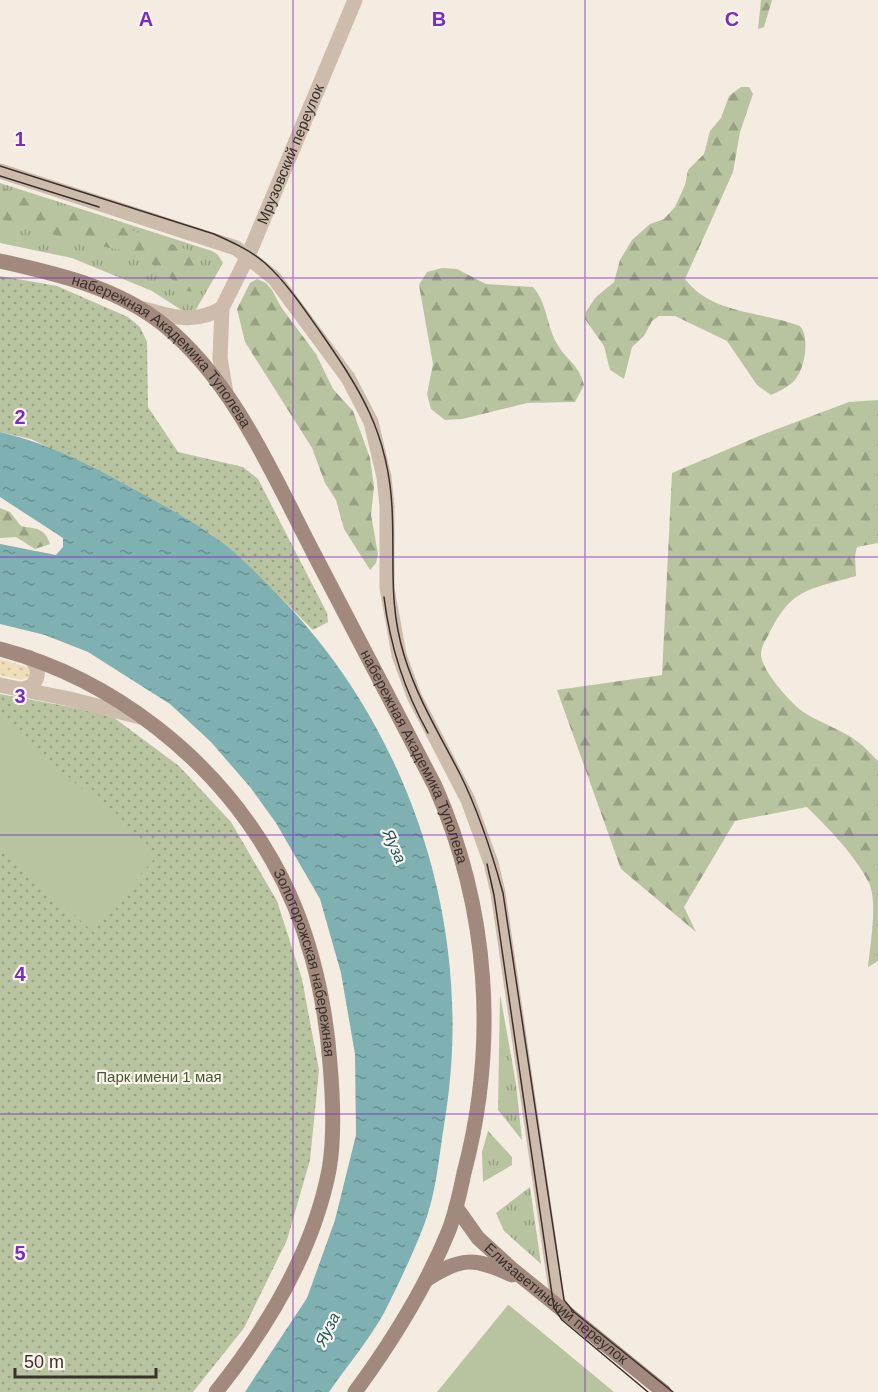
<svg xmlns="http://www.w3.org/2000/svg" width="878" height="1392" viewBox="0 0 878 1392" font-family="Arial,sans-serif">
<defs>
<pattern id="grass-tufts" width="24" height="20" patternUnits="userSpaceOnUse" patternTransform="scale(1.5)"><rect width="24" height="20" fill="#b8c4a0"/><path d="M3 7l-1-3M5 7V3M7 7l1-3M15 17l-1-3M17 17v-4M19 17l1-3" fill="none" stroke="#97a083"/></pattern>
<pattern id="forest-firs" width="22" height="20" patternUnits="userSpaceOnUse" patternTransform="scale(1.5)"><rect width="22" height="20" fill="#b8c4a0"/><path d="M5 1l3.5 6h-7zM16 11l3.5 6h-7z" fill="#97a083"/></pattern>
<pattern id="sand-dots" width="8" height="8" patternUnits="userSpaceOnUse" patternTransform="scale(1.5)"><rect width="8" height="8" fill="#efdcb8"/><path d="M2 2h.1M6 6h.1" fill="none" stroke="#cebd9e" stroke-width="1.8" stroke-linecap="round"/></pattern>
<pattern id="park-dots" width="8" height="8" patternUnits="userSpaceOnUse" patternTransform="scale(1.5)"><rect width="8" height="8" fill="#b8c4a0"/><path d="M2 2h.1M6 6h.1" fill="none" stroke="#97a083" stroke-width="1.8" stroke-linecap="round"/></pattern>
<pattern id="water-ripples" width="26" height="14" patternUnits="userSpaceOnUse" patternTransform="scale(1.5)"><rect width="26" height="14" fill="#7fb0b2"/><path d="M2 4q2-2 4 0t4 0M15 11q2-2 4 0t4 0" fill="none" stroke="#699091"/></pattern>
</defs>
<rect width="100%" height="100%" fill="#f4ebe1"/>
<path fill="url(#grass-tufts)" d="M0,183L212,251L218,255L223,263L195,311H183L152,291L72,258L0,243Z
M500,994L516,1084L522,1140L498,1110Z
M488,1131L512,1157V1165L483,1182L482,1152Z
M530,1187L541,1264L504,1231L496,1213Z"/>
<path fill="url(#forest-firs)" d="M761,0H772L764,27L758,29Z
M741,87H749L753,94L740,132L733,172L685,279C712,315 763,311 800,326C811,339 804,373 792,383C786,388 778,392 771,395L757,385L727,341L675,316H659L652,321L644,336L632,347L624,379L610,370L604,346L585,319L586,312L595,298L614,282L620,260L632,240L650,224L664,219L675,207L685,185L688,170L704,154L710,131L721,118L729,96Z
M2,187L36,203L96,218L197,253C205,268 198,278 191,292L182,289L161,269L127,251L71,241L33,227L6,223L0,213Z
M442,268L457,269L486,284L533,287C547,303 546,323 556,342C566,361 578,362 584,385L575,402L527,403L462,419L445,420L431,409L427,394L433,364L419,285L427,272Z
M257,279L266,283L272,290L281,307L316,354L333,389L353,411L370,458L374,487L371,515L378,554L376,563L370,570L344,529L336,500L325,483L312,448L245,342L237,309L250,283Z
M878,400V543L857,547L855,556L856,576C809,590 792,587 769,634C765,641 761,647 761,655C762,671 792,705 805,713C822,724 843,730 858,742C865,747 872,755 878,761V961L868,967C870,945 878,902 869,883C855,855 829,829 807,807L735,821L684,907L696,932L621,869L557,690L662,675L672,473L759,436L849,402Z
M0,508L10,512L21,526C35,529 45,527 50,544L35,549L16,537L0,538Z"/>
<path fill="url(#sand-dots)" d="M0,659L30,668L31,676L22,680L0,675Z"/>
<path fill="url(#park-dots)" d="M0,276L57,286L128,317L140,327L147,342L148,407L178,452L243,467L258,479L327,613L328,622L313,630L263,580L212,535L121,482L31,439L0,432Z
M0,694L109,714L179,766L231,822L277,901L302,979L319,1070L310,1160L287,1240L244,1328L193,1392H0Z"/>
<path fill="#b8c4a0" d="M0,716L157,856L91,930L0,849Z
M508,1305H509L614,1392H437Z"/>
<path fill="url(#water-ripples)" d="M0,432C52,444 102,471 148,497C169,509 191,520 210,534C235,550 257,574 277,594C413,732 477,934 444,1125C439,1157 436,1194 424,1225C413,1254 398,1285 384,1313C369,1340 347,1366 329,1392H245L307,1298L335,1220L356,1135L355,1054L341,973L320,899L276,823L250,787L211,742L170,704L88,652L45,635L0,624V544L56,555L63,547V538L0,497Z"/>
<g fill="none" stroke-linecap="round" stroke-linejoin="round">
<g stroke="#cdbbac" stroke-width="15">
<path d="M0,171L236,248L274,278L348,378L371,422L384,477L387,506V588L399,655L414,696L468,800L491,863L498,893L558,1304"/>
<path d="M144,309C170,317 197,324 222,308"/>
<path id="s1" d="M226,393L220,358L222,308L248,256L355,0"/>
<path d="M0,685L70,699L140,717"/>
<path d="M23,689L32,686C41,674 38,666 29,657"/>
</g>
<g stroke="#a18a7d" stroke-width="15">
<path id="s2" d="M0,261C57,274 117,287 164,325C234,382 272,473 313,552C354,630 394,708 435,786C489,908 498,1044 464,1173C460,1192 456,1212 449,1230C426,1287 391,1343 355,1392"/>
<path id="s3" d="M0,649C113,679 214,758 272,860C307,921 325,994 330,1064C333,1098 335,1136 329,1170C313,1252 267,1328 216,1392"/>
<path id="s4" d="M456,1207L478,1238L512,1269L664,1392"/>
<path d="M426,1280C461,1257 474,1257 512,1275"/>
</g>
<path stroke="#3b302b" stroke-width="1.5" d="M0,166L214,234C232,242 250,250 265,263C286,282 303,307 319,330C360,389 388,432 392,507C395,561 388,602 404,655C417,698 440,735 460,774C479,812 492,853 503,893L564,1300L574,1312L673,1392
M0,176L99,207
M384,597C390,646 404,690 428,733
M487,864L494,895L554,1308L562,1320L648,1392"/>
</g>
<path fill="none" stroke="#7b2cbf" stroke-width="1.5" stroke-opacity="0.55" d="M293,0V1392M585,0V1392M0,278H878M0,557H878M0,835H878M0,1114H878"/>
<g text-anchor="middle" stroke-width="4.5" stroke-linejoin="round" paint-order="stroke">
<g font-size="15" fill="#3b302b" stroke="#fbf5ee">
<text dy="5" stroke="none"><textPath href="#s1" startOffset="254">Мрузовский переулок</textPath></text>
<text dy="5" stroke="none"><textPath href="#s2" startOffset="192">набережная Академика Туполева</textPath></text>
<text dy="5" stroke="none"><textPath href="#s2" startOffset="680">набережная Академика Туполева</textPath></text>
<text dy="5" stroke="none"><textPath href="#s3" startOffset="462">Золоторожская набережная</textPath></text>
<text dy="5" stroke="none"><textPath href="#s4" startOffset="140">Елизаветинский переулок</textPath></text>
</g>
<g font-size="15" fill="#4a5a2e" stroke="#fbf5ee">
<text x="159" y="1082">Парк имени 1 мая</text>
</g>
<g font-size="16" font-style="italic" fill="#1f5a5e" stroke="#fbf5ee">
<text transform="translate(395 846) rotate(66)" y="6">Яуза</text>
<text transform="translate(327 1329) rotate(-63)" y="6">Яуза</text>
</g>
</g>
<g font-size="20" text-anchor="middle" font-weight="bold" fill="#7b2cbf" stroke="#fbf5ee" stroke-width="4.5" stroke-linejoin="round" paint-order="stroke">
<text x="146" y="26">A</text>
<text x="439" y="26">B</text>
<text x="732" y="26">C</text>
<text x="20" y="146">1</text>
<text x="20" y="424">2</text>
<text x="20" y="703">3</text>
<text x="20" y="981">4</text>
<text x="20" y="1260">5</text>
</g>
<path d="M15 1368v9h141v-9" fill="none" stroke="#3b302b" stroke-width="3"/>
<text x="24" y="1368" font-size="18" fill="#3b302b" stroke="#fbf5ee" stroke-width="4.5" paint-order="stroke">50 m</text>
</svg>
